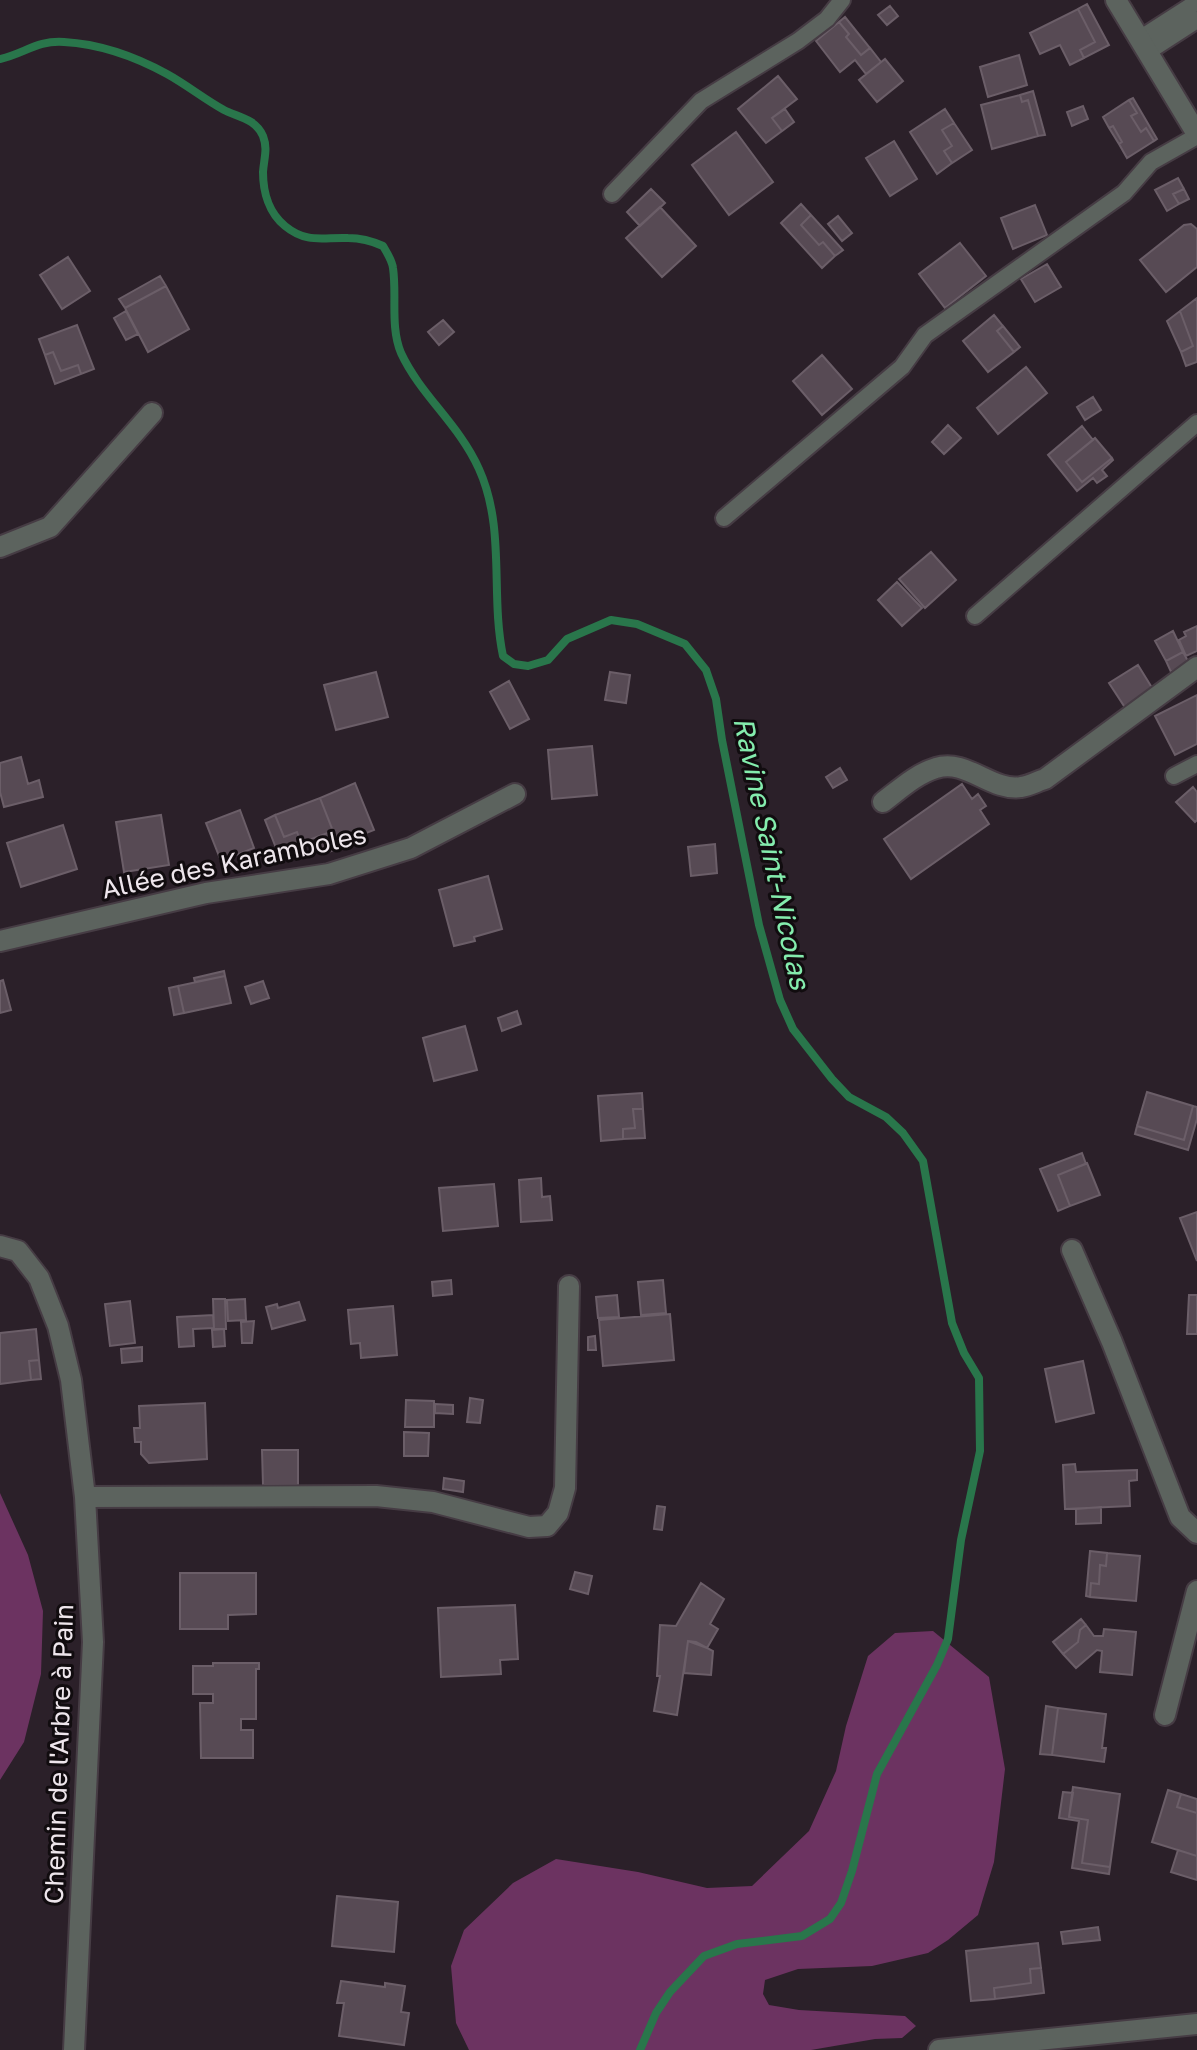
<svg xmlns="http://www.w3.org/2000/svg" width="1197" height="2050" viewBox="0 0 1197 2050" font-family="'Golos Text',sans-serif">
<rect width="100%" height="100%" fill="#2b2029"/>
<path fill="#6c3361" d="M0,1493L28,1555L43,1611L41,1674L24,1742L0,1780Z
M933,1631L989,1677L1005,1769L994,1862L978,1915L948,1940L928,1953L872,1966L798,1969L765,1980L763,1994L769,2005L799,2010L905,2016L916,2026L902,2038L875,2039L811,2050H469L456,2023L451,1966L464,1930L513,1883L556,1859L638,1872L707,1888L752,1886L809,1831L836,1771L846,1726L868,1656L895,1633Z"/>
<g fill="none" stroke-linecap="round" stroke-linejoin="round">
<path stroke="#29764b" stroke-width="8" d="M0,59C24,54 37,40 64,42C99,44 136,57 167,74C187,85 204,99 224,110C238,117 256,119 263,136C268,149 264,158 263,172C263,192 269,213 285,226C307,244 323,237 348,238C361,238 372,241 383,246C387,253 392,260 393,268C397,295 390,327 401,353C421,396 459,424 479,469C506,529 490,594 503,656L514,664L528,666L548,660L567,639L611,620L637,624L685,644L706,670L716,699L722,740L759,925L780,1000L793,1029L832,1079L849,1097L886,1117L903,1133L923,1161L952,1323L964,1353L979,1378L980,1451L961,1540L948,1639L937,1665L877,1774L852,1871L841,1903L830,1919L802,1936L737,1944L704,1956L670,1992L656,2013L640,2050"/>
</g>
<path fill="#574a54" stroke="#6b5e68" stroke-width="2" d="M1087,4L1109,45L1084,58L1080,50L1095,42L1078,9Z
M890,6L898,16L887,25L878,15Z
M1078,9L1095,42L1080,50L1084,58L1070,65L1060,45L1040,54L1030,33Z
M845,17L870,48L861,55L846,37L849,34L839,22Z
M839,22L849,34L846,37L861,55L870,48L881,62L866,74L855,60L840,72L816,41Z
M1019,55L1027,85L988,97L980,67Z
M885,59L903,81L877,102L859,80Z
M778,76L797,99L772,118L782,131L766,143L738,109Z
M1033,91L1045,135L1038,136L1028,100L1022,102L1020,95Z
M1020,95L1022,102L1028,100L1038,136L992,149L981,105Z
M1133,98L1157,139L1154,141L1146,128L1141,132L1131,116L1137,113L1129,100Z
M1129,100L1137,113L1131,116L1141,132L1146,128L1154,141L1127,158L1119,144L1122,142L1113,126L1109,128L1103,117Z
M1083,106L1088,119L1072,126L1067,112Z
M785,109L794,122L782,131L772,118Z
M945,109L954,123L942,130L952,146L944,151L952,163L937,174L910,132Z
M954,123L972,150L952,163L944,151L952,146L942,130Z
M1113,126L1122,142L1119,144L1109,128Z
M736,132L773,182L729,215L692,165Z
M894,141L917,179L890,196L866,158Z
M1178,178L1184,189L1173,194L1179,204L1167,211L1155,190Z
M651,189L665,203L640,226L627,212Z
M1184,189L1189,199L1179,204L1173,194Z
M801,204L811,215L801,225L819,245L823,242L835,256L822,268L781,223Z
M1035,205L1047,235L1013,249L1001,218Z
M660,207L696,246L662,277L626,238Z
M811,215L843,250L835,256L823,242L819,245L801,225Z
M838,216L852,233L842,241L828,224Z
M1191,224L1197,229V267L1166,292L1140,260L1184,225Z
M960,243L986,276L945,308L919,274Z
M68,257L90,291L62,309L40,275Z
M1047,264L1061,287L1035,302L1021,279Z
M160,276L166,286L125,308L119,299Z
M166,286L189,329L148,352L125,308Z
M1197,298V362L1186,366L1181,352L1193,346L1180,311Z
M126,311L138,334L126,340L114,318Z
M1180,311L1193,346L1181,352L1167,321Z
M994,315L1003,326L997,331L1014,352L988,372L963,341Z
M443,320L454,332L439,345L428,332Z
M77,325L94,369L81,374L78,365L61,371L53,352L45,355L39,339Z
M1003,326L1020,347L1014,352L997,331Z
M53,352L61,371L78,365L81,374L55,384L45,355Z
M822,355L852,389L822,415L793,381Z
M1026,367L1047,393L998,434L977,408Z
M1093,397L1101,410L1085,420L1077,407Z
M948,425L961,438L944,454L932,442Z
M1082,426L1093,440L1066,462L1082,482L1112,458L1113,460L1102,470L1107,476L1097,483L1093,478L1077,491L1048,455Z
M1095,438L1112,458L1082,482L1066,462Z
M931,552L956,580L925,608L899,579Z
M897,582L922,608L902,626L878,600Z
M1197,626V651L1186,656L1179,640L1186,636L1184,632Z
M1173,631L1183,652L1166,661L1155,641Z
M1183,652L1189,663L1171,672L1166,661Z
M1138,665L1154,691L1126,709L1109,683Z
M376,672L388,717L336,730L324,685Z
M610,672L630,675L626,703L605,700Z
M509,681L529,719L510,729L490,692Z
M1197,695V744L1175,755L1155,716Z
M592,746L597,795L552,799L548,750Z
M21,757L28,784L39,780L43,797L4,807L0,792V763Z
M840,768L847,780L833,788L826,777Z
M355,783L374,830L338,844L320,798Z
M962,784L972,799L978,794L986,806L980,810L989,824L911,879L884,839Z
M1193,787L1197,792V820L1195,822L1176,802Z
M320,798L333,831L301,843L297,832L284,837L275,815Z
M240,810L254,848L221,861L206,823Z
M161,815L169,865L124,872L116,822Z
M275,815L284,837L297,832L301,843L278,853L265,820Z
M63,825L77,869L21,887L7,843Z
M333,831L340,848L323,854L317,837Z
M715,844L717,873L691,876L688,847Z
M488,876L502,929L474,937L475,941L454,946L439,890Z
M224,971L225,976L195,982L194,978Z
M225,976L231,1003L184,1013L178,986Z
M3,980L11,1010L0,1013V981Z
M263,981L269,998L251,1004L245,987Z
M178,986L184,1013L174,1015L169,988Z
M517,1011L521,1024L502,1031L498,1018Z
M465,1026L477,1070L434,1081L423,1038Z
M1147,1092L1193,1106L1184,1140L1137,1126Z
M642,1093L643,1109H633L635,1128L623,1129V1139L601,1141L598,1096Z
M1193,1106L1197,1107V1119L1188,1150L1135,1134L1137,1126L1184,1140Z
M633,1109H643L645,1138L623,1139V1129L635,1128Z
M1082,1153L1086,1164L1058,1175L1070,1206L1058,1211L1040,1169Z
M1087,1163L1100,1195L1070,1206L1058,1175Z
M541,1178L542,1197L550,1196L552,1220L521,1222L519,1180Z
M494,1184L498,1226L443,1231L439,1188Z
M1197,1212V1261L1180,1218Z
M451,1280L452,1294L433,1296L432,1282Z
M663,1280L666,1313L641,1315L638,1282Z
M617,1295L619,1317L598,1318L596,1297Z
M1189,1295H1197V1334H1187Z
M213,1299H225L226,1329H214Z
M245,1299L246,1320L228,1321L227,1300Z
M130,1301L135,1343L110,1346L105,1304Z
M299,1302L305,1320L272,1329L266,1307L277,1304L278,1308Z
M393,1306L397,1355L361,1358L360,1343L351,1344L348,1310Z
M670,1314L674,1360L603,1366L599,1320Z
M213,1315L214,1328L193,1329L194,1346L179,1347L177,1317Z
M254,1321L252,1343H242L241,1322Z
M36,1329L39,1360L29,1361L31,1380L0,1384V1333Z
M224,1329L225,1346L213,1347L212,1330Z
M595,1336L596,1350H588V1337Z
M142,1347V1361L122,1363L121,1349Z
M39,1360L41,1379L31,1380L29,1361Z
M1083,1361L1094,1413L1056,1422L1045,1369Z
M470,1398L483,1400L480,1423L467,1422Z
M406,1400L434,1401V1427H405Z
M205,1403L207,1459L149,1463L141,1454V1442H135L134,1428H140L139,1406Z
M435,1404L453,1405V1414L435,1413Z
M404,1432L429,1433L428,1456H404Z
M262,1450H298V1485H263Z
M1075,1464L1076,1472L1137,1470V1480L1129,1481L1130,1506L1065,1509L1063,1465Z
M444,1478L464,1481L463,1492L443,1489Z
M657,1506L665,1507L662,1530L654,1529Z
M1101,1507V1523L1076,1524V1509Z
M1090,1551L1107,1553L1106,1566L1100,1565L1099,1584L1091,1583L1090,1597L1086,1596Z
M1107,1553L1140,1556L1136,1601L1090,1597L1091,1583L1099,1584L1100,1565L1106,1566Z
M575,1572L592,1576L588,1594L570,1589Z
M180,1573H256V1614L228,1615V1629H180Z
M701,1583L724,1599L710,1624L718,1629L707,1648L688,1641L677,1715L654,1711L660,1676H657L660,1625L676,1626Z
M515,1605L518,1659L500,1660L501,1674L441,1677L438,1608Z
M1081,1619L1086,1625L1080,1630L1078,1642L1063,1654L1053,1642Z
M1086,1625L1094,1636H1103L1104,1629L1136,1632L1132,1675L1100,1672L1102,1651L1097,1650L1076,1668L1063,1654L1078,1642L1080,1630Z
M688,1641L696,1642L713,1651L711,1675L684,1673Z
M213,1663H259V1669H256V1719H241V1730H253V1758H201L200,1703H213V1694H193V1666H213Z
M1046,1706L1058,1708L1052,1755L1040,1754Z
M1058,1708L1106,1714L1102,1748H1106L1104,1762L1052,1755Z
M1073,1787L1120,1794L1110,1867L1082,1863L1088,1820L1069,1817Z
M1168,1790L1181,1794L1177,1807L1197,1813V1856L1152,1842Z
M1063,1792L1073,1793L1069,1817L1088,1820L1082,1863L1110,1867L1109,1874L1072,1868L1079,1821L1059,1818Z
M1181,1794L1197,1799V1813L1177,1807Z
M1178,1850L1197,1856V1880L1171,1872Z
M337,1896L398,1902L394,1952L332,1946Z
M1098,1927L1100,1940L1063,1944L1061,1932Z
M1038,1943L1041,1968L1030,1969L1031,1983L994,1988L995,1999L971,2001L966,1951Z
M1041,1968L1044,1993L995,1999L994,1988L1031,1983L1030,1969Z
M341,1981L385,1987V1983L405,1986L401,2012L409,2013L404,2045L339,2036L344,2003H337Z"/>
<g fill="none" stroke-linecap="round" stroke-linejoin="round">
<g stroke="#463c44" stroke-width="20">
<path id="lane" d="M1141,38L1197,2
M1149,51L1197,20
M612,194L701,101L798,41L827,19L842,0
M724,518L902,367L925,335L1124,193L1151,162L1197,136
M975,616L1197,423
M1174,776L1197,764"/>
</g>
<g stroke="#463c44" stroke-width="24">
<path id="street" d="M1116,0L1197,134
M0,547L50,527L152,413
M883,802C899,790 916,774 936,768C966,758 992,792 1021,787C1029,786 1038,781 1045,779L1197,667
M0,941L206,893L329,874L411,848L515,794
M0,1246L18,1251L39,1278L58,1326L71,1380L85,1497L93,1642L74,2050
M1072,1250L1112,1342L1180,1517L1197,1533
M85,1497L376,1496L433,1502L529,1527L547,1526L558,1513L565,1488L569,1286
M1165,1715L1197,1591
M939,2050L1197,2024"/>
</g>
<use href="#lane" stroke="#5c635e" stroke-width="16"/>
<use href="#street" stroke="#5c635e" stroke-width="20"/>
</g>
<g text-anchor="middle" stroke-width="6" stroke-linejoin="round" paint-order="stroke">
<g font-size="26" fill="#eee6ec" stroke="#110c0f">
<text transform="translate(234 862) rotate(-12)" y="9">Allée des Karamboles</text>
<text transform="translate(59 1754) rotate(-88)" y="9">Chemin de l'Arbre à Pain</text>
</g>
<g font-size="28" font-style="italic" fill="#84ecad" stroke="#110c0f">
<text transform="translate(772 853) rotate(78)" y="10">Ravine Saint-Nicolas</text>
</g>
</g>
</svg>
